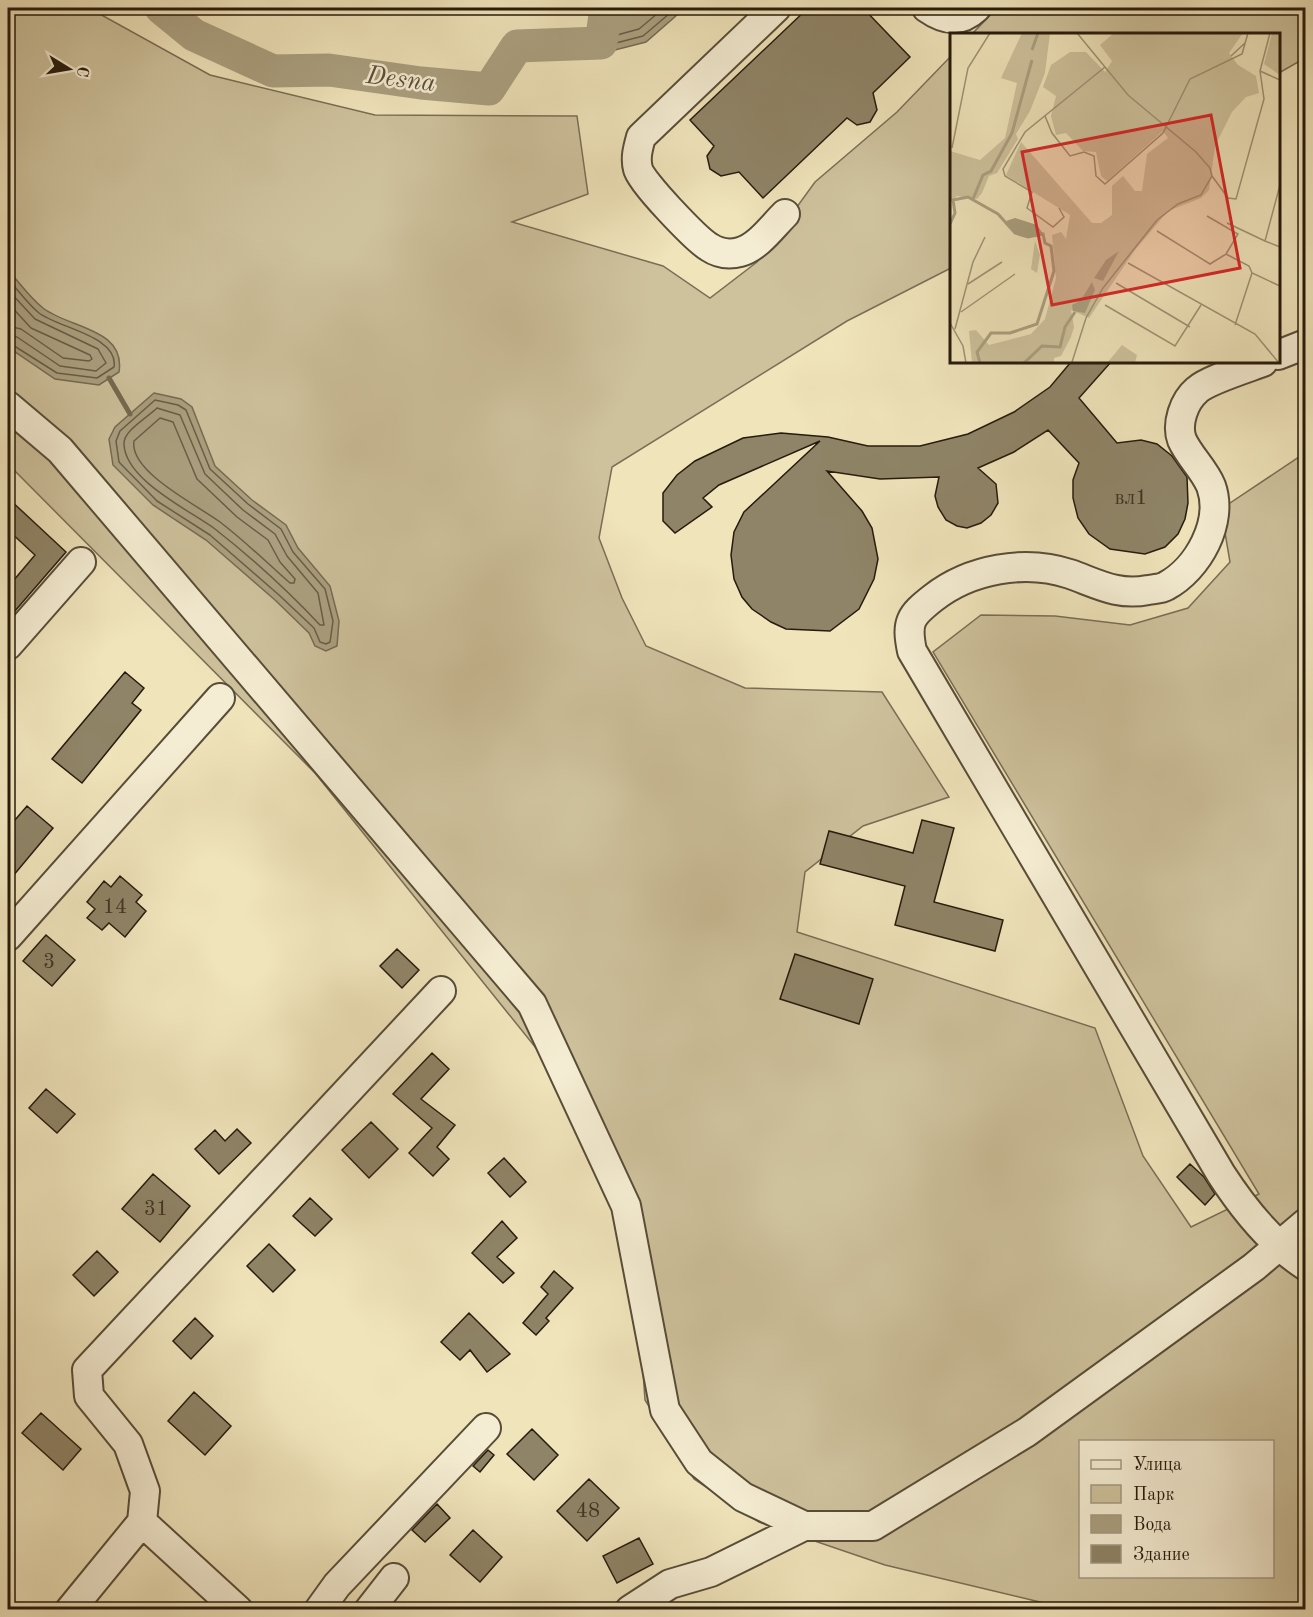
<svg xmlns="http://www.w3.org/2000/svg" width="1313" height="1617" viewBox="0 0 1313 1617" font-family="'Old Standard TT',serif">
<rect width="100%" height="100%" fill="#f0e4bb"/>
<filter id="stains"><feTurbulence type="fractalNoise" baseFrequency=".00333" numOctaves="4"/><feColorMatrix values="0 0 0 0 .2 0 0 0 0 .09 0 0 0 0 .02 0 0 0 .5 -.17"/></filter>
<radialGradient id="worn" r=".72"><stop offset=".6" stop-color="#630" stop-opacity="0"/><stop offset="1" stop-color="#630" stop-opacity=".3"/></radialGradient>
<path fill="#cec29d" stroke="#7a6e55" stroke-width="1.5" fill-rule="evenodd" d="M8,8H89L210,75L375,115L577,116L588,194L512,222L663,266L710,298L757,262L815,182L897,112L951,56V268L847,321L612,467L599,538L622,598L646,646L745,688L882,692L949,797L863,826L805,872L797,932L1095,1028L1143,1156L1191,1227L1259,1194L933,652L981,615L1055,616L1130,625L1188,608L1230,562L1221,509L1305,453V1609H1054L1048,1604L885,1565L759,1522L694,1479L645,1400L637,1284L589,1114L315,773L8,464ZM1080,1442H1272V1576H1080Z
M997,8H1305V58L1279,73L1278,34H972Z"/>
<path fill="#aba080" stroke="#766b52" stroke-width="1.5" d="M600,8H685L646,42L615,50L601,43Z
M8,270C19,282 30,298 43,308C68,328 126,328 119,372L99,385L55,379L8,347Z
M154,393L181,399L192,407L215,466L252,500L286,525L298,548L330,586L339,621L337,646L326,651L315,646L309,633L275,600L206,540L153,505L113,465L109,439L115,427Z"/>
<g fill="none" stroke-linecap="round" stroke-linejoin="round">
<path stroke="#685e46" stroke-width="1.5" d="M606,8L607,38L616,43L643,36L676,8
M613,8L614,32L617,35L639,29L664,8
M8,279C18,290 28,304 39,313C58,328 119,336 114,367L97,378L57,373L8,342
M8,290L35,319L98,349L106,363L96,371L60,366L17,337L8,335
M8,303L31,328L90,355L92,359L89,361L63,358L21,329L8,326
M155,400L178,405L186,410L210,469L248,504L281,529L293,552L325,589L333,621L330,642L326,644L320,642L314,628L279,595L210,535L157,501L119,462L116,441L120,431Z
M157,408L180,415L205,474L243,510L275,534L287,556L318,593L324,625H320C288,591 252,558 215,529C189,510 125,480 124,444C123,431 148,417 157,408Z
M160,418L173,422L197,479L237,517L268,540L280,562L295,579L294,583H290C267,563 245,541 220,522C199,506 129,472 134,441Z"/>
<path stroke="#766b52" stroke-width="5" d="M109,378L130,414"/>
<path stroke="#aba080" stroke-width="33" d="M161,8L194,35L273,71L329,70L421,83L489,89L517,46L601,43L606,8"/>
</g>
<path fill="#8f8467" stroke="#261b0d" stroke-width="1.5" d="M808,8H863L910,57L873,93L877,110L870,122L857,125L847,118L763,198L739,172L721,176L710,169L707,156L714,146L690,120Z
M1071,362H1111L1079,398L1117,443L1141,440L1157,444L1172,456L1187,477L1188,503L1185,519L1178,534L1165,547L1145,554L1110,549L1089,534L1078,518L1073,498V480L1079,463L1048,430L1014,452L978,468L996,484L998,503L991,515L981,523L967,528L957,526L946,520L938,507L935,496L939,477L880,479L827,471L862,511L872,528L878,559L874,579L859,609L830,631L786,629L771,622L752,609L742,597L734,579L731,555L734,532L744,512L820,441L719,485L703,498L712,507L675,533L663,521V493L677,475L695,461L743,438L781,433L828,437L868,446H920L968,434L1014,412L1050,387Z
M8,498L66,552L8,619V587L35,555L8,530Z
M125,672L144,688L132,703L141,710L82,783L52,759Z
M27,806L53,828L8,882V828Z
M922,820L954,828L934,902L1003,920L995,951L895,925L905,886L820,864L829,831L913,853Z
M120,876L142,895L136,902L146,911L125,937L109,923L102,930L87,918L95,909L87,902L104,881L111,887Z
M46,935L75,960L52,986L23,961Z
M397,949L419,970L402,988L380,966Z
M795,954L873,979L859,1024L780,999Z
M432,1053L449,1069L421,1099L455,1125L437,1147L449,1159L433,1176L409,1153L432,1128L393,1094Z
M46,1089L75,1114L57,1133L29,1108Z
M371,1122L398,1149L369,1178L342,1150Z
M237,1129L251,1143L219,1174L195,1149L215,1130L225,1141Z
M504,1158L526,1182L510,1197L488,1173Z
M1190,1164L1204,1177L1215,1194L1205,1205L1177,1177Z
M153,1174L190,1206L160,1242L122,1209Z
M310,1198L332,1219L315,1236L293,1216Z
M502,1221L517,1238L497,1257L514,1273L503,1283L472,1253Z
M269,1244L295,1270L273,1292L247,1266Z
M97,1251L118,1272L94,1296L73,1275Z
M554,1271L573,1288L546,1318L549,1321L536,1335L523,1323L548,1294L541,1287Z
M469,1313L510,1354L487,1372L470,1350L460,1360L441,1342Z
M195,1318L213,1336L191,1359L173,1341Z
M194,1392L231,1426L205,1455L168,1421Z
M41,1413L81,1449L63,1470L22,1433Z
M532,1429L558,1455L534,1480L507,1454Z
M488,1450L494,1455L480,1472L473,1466Z
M589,1479L619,1508L587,1541L557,1511Z
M437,1504L450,1518L425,1542L412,1530Z
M473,1530L502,1557L480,1582L450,1555Z
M639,1538L653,1564L617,1583L603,1556Z"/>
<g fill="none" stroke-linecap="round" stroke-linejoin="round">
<g stroke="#584d38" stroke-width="32">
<path id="minor" d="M776,8L641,137C638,148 635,158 638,169C640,181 697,240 709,247C718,253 729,255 740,252C758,247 772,227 785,214
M927,8C944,20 960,23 976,8
M1278,355L1306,344
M1263,362C1247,368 1208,380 1197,390C1184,401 1176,424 1182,440C1189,456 1204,469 1211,486C1224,522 1198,569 1166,586C1161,589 1154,589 1148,590C1118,596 1098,584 1070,574C1025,559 970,569 933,598C910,616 906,622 912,651L1221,1174C1243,1208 1272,1244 1306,1266
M8,406L60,450L532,1004L626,1206L665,1410L699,1462L743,1497L804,1526H873L1027,1432L1254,1267L1306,1223
M8,645L81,562
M8,936L220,698
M142,1522L238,1610
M70,1610L142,1522L145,1491L128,1444L89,1396L87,1370L441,991
M319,1610L337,1585L486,1428
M369,1610L394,1578
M630,1610L670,1584L711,1572L804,1526"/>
</g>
<use href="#minor" stroke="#f5edd3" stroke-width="28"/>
</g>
<g text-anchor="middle" stroke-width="5" stroke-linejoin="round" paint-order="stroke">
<g font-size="21" fill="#403524">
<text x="1131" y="504">вл1</text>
<text x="115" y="913">14</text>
<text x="49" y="968">3</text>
<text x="156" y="1215">31</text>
<text x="588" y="1517">48</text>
</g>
<g font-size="26" font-style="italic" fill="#5b503b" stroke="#f5edd3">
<text transform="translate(401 78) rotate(7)" y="9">Desna</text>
</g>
</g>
<g transform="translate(950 33)">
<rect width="330" height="330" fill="#f0e4bb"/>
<path d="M72,0H100L95,40L80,78L66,101L68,106L47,140L39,143L32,160L27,166L7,163L0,170V118L30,127L55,105L67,50L51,45ZM164,0H293L279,20L288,32L306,43L309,60L296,64L282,79L265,113L259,157L251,165L218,178L185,217L139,285L121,277L124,294L121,304L111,323L104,325V330H22L19,298L26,297L39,312L81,301L95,286L106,245L102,202L111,199L116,206L120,182L56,142L71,109L142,190H151L162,182V153L173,143L185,158H192L197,121L218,105L213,98L157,148L151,143L146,119L133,118L116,100L106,102L101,83L106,63L93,54L101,32L120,19H136L155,39L162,28L150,12ZM322,0H330V42L314,31ZM85,208L90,222L87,240L81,236ZM172,312L187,322L185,330H157Z" fill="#cec29d"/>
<path d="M65,185L87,192L93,201L78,204L65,200L56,188ZM169,218L153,248L144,245L156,227ZM142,249L145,257L135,280L123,278L122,272L131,267Z" fill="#aba080"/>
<path fill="none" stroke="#aba080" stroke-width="3" d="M82,17L88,0M23,166L33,142L41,138L62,100L82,27M0,191L5,180L3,167L18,164L48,181L65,200L78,204L93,201L95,210L101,213L104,238L87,291L60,300H41L27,319L30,330M74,330L92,313L110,314L115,294L125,279"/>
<path fill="none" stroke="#9f9475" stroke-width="1.5" d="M320,0L310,38L330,47M281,23L295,10M95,83L102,100L120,123L134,119L144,123L146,143L155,151L213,100L240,46L292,21L298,0M2,115L18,35L40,0M262,143L278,165L286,166L314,66L310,38M330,152L315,208L330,214M109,175L114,184L103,194L77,175L82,159L55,143L53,136L75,99L155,34M257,183L288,201L276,221M277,190L315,208M207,198L260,231L276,221L299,233L302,240L330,253M178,230L305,301L329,330M166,250L240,294M18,251L52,229M155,272L225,313L251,272M11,279L65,241M0,290L13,313L16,330M285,292L302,240M5,296L23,229L35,204M122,329L136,285L153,255L207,187L228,171L251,162L262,143L260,135L246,119L178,62L127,0"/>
<path fill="#d62828" fill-opacity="0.15" stroke="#d62828" stroke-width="3" d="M261,82L290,235L102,272L72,119Z"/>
<rect width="330" height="330" fill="none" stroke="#261b0d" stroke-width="3"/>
</g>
<rect width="1313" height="1617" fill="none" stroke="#f0e4bb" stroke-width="30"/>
<rect x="9" y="9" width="1295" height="1599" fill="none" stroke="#261b0d" stroke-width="3"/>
<rect x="15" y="15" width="1283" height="1587" fill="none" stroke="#261b0d" stroke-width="1.5"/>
<rect x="1079" y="1440" width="195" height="138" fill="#f5edd3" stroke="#a29984" stroke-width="1.5"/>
<rect x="1091" y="1460" width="30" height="9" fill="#f5edd3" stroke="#a29984" stroke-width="1.5"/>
<text x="1133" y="1470" font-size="18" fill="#261b0d">Улица</text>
<rect x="1091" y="1485" width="30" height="18" fill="#cec29d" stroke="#a29984" stroke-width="1.5"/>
<text x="1133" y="1500" font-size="18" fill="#261b0d">Парк</text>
<rect x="1091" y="1515" width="30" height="18" fill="#aba080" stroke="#a29984" stroke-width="1.5"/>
<text x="1133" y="1530" font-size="18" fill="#261b0d">Вода</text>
<rect x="1091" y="1545" width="30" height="18" fill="#8f8467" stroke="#a29984" stroke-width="1.5"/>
<text x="1133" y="1560" font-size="18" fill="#261b0d">Здание</text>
<g transform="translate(69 69) rotate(101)" stroke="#f5edd3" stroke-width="4.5" paint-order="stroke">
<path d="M0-4.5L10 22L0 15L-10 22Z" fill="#261b0d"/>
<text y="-9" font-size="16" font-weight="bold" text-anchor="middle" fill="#261b0d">С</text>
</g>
<rect width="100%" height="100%" filter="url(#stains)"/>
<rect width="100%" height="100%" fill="url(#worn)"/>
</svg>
